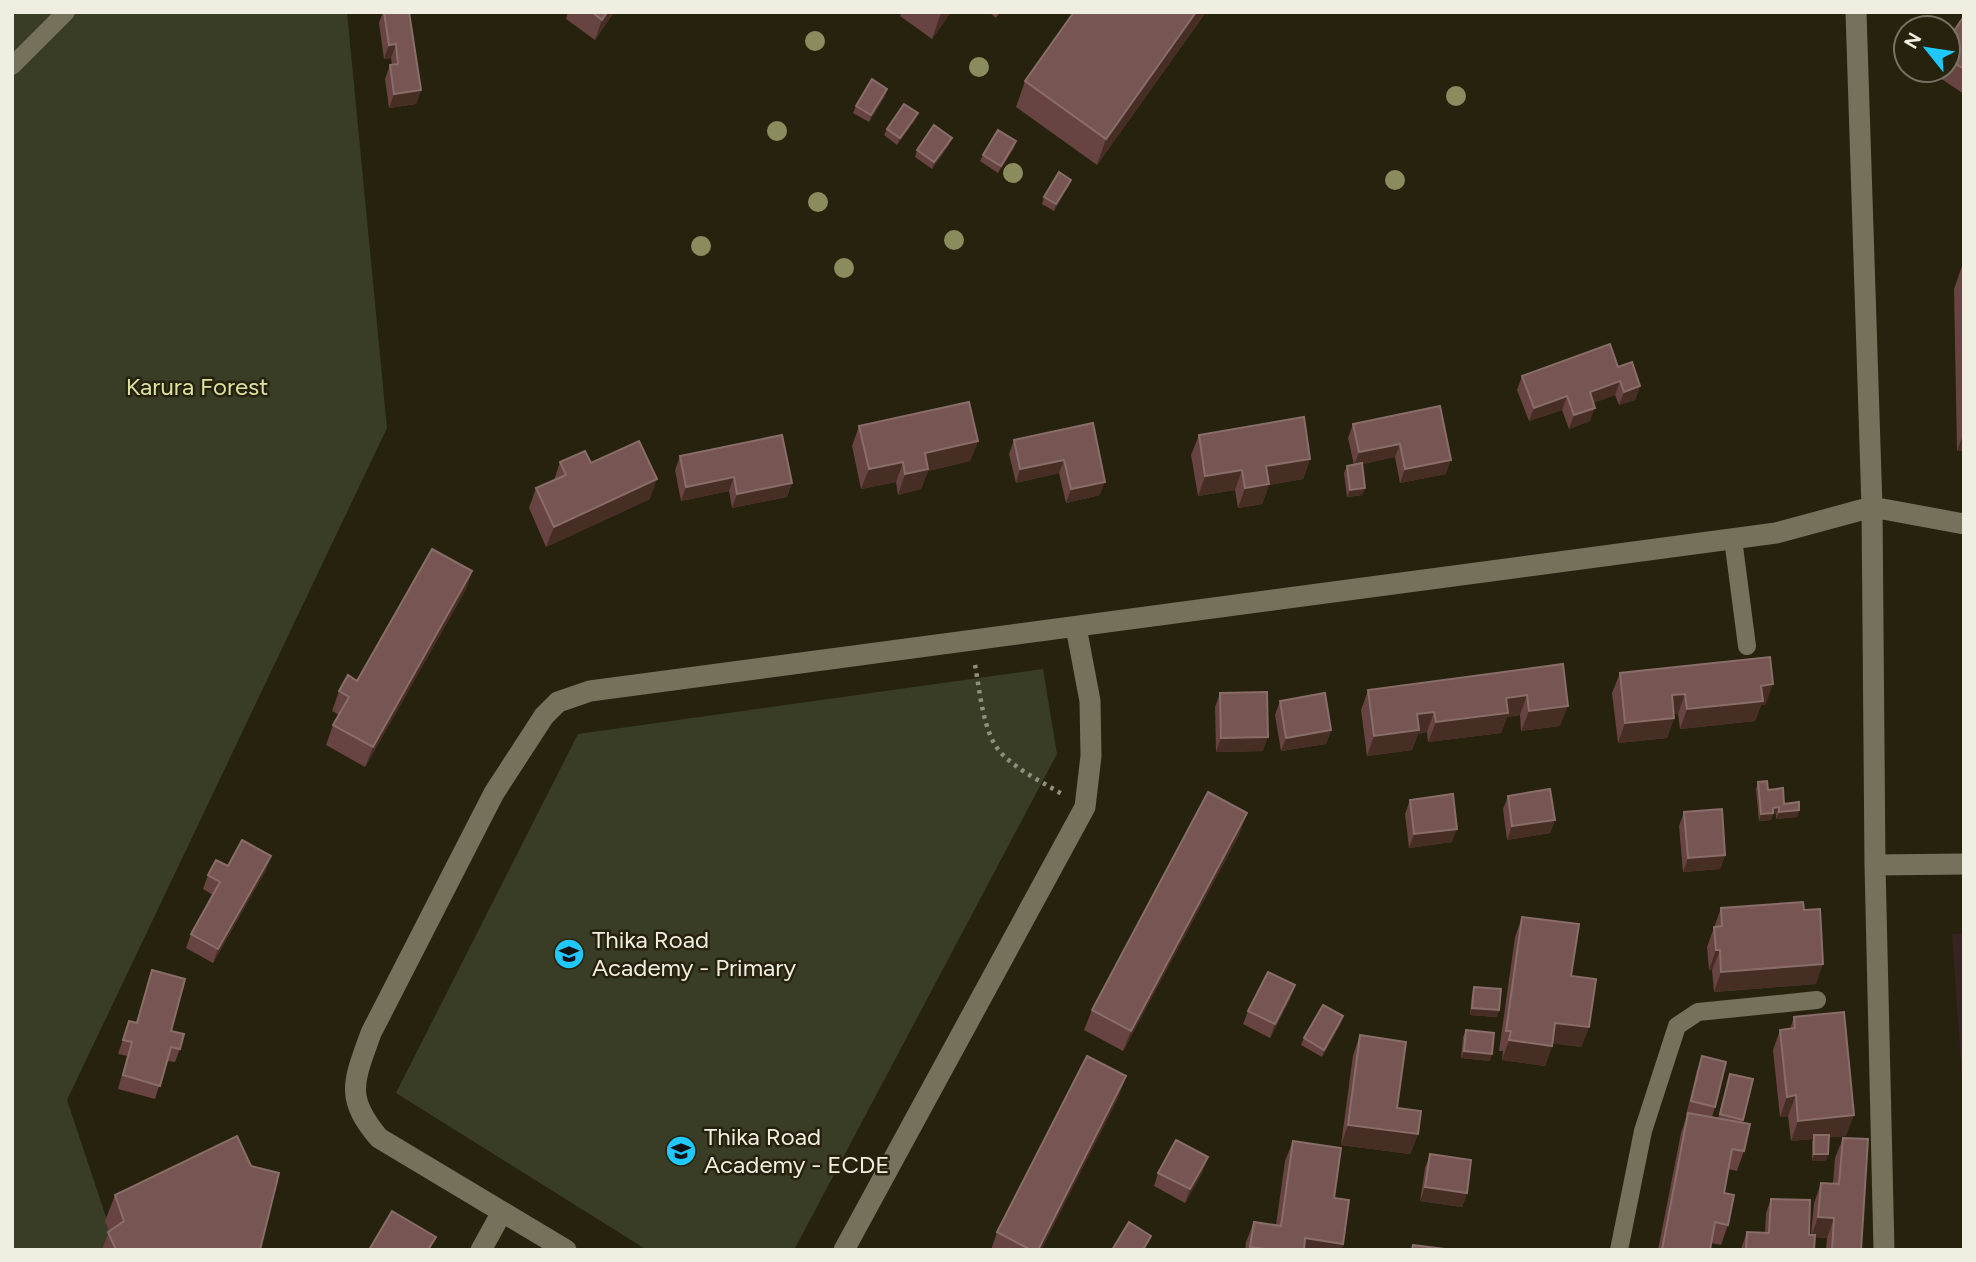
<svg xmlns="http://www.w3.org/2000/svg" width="1976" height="1262" viewBox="0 0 1976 1262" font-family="Figtree,sans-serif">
<rect width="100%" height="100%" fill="#27220e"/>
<path fill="#372422" d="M1952,934H1964V1107Z"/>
<path fill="#3a3d25" d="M12,12H347L387,428L67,1100L117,1250H12Z
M1043,669L1057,754L794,1250H647L396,1093L578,734Z"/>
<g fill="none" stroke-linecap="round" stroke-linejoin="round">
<path stroke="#938f7f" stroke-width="4.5" stroke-dasharray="3.5 5" stroke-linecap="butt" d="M975,665C980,691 983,735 1002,754C1019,771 1042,782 1062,794"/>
<path stroke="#76715a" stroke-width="18" d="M12,66L66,12
M1733,539L1747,646
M1619,1250L1643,1131L1677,1026L1698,1012L1817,1000"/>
<path stroke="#76715a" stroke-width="21" d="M1856,12L1872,507L1875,865L1884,1250
M1875,865L1964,864
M481,1250L502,1212
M566,1250L379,1138C344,1097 354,1081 371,1033L494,793L544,716L558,702L590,691L1776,533L1872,507L1964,524
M844,1250L1085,807L1091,756L1090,701L1076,627"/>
</g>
<g fill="#8a8c5e">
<circle cx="815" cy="41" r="10"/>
<circle cx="979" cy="67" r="10"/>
<circle cx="1456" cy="96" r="10"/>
<circle cx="777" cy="131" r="10"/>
<circle cx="1013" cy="173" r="10"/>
<circle cx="1395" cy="180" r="10"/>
<circle cx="818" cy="202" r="10"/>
<circle cx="954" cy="240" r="10"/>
<circle cx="701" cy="246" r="10"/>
<circle cx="844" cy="268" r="10"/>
</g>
<path fill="#674341" d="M383,12H409L421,90L416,104L389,108L385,79L390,65H392L391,58L384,59L379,23Z
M568,12H614L595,40L566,19Z
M902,12H951L932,39L900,16Z
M989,12H1000L996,18Z
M1074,12H1206L1097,165L1016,107L1025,81Z
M1964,15V94L1937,76L1940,70H1948V40Z
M885,96L869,122L853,113L856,106Z
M915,120L897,145L884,135L887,129Z
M949,145L932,169L915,157L917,150Z
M1014,148L998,173L980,161L983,155Z
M1071,180L1068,187L1054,211L1042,204L1044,197Z
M1963,263L1964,451H1957L1954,289Z
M1618,367L1640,386L1635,400L1619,405L1615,395L1593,403L1590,421L1569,429L1562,410L1529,421L1517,390L1522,376Z
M1440,406L1446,474L1400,483L1395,457L1362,464L1365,488L1362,495L1347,497L1344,473L1347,466L1354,465L1348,438L1353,424Z
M1093,423L1100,495L1066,503L1059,473L1016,483L1009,454L1014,440Z
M859,426L978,441L970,461L928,471L921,489L898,495L896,482L861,489L852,446Z
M1199,435L1310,459L1303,479L1269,485L1262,504L1238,508L1235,490L1198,496L1191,455Z
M680,456L792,483L787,497L732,508L729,491L681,501L675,470Z
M560,462L591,463L650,499L546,547L529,508L536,488L554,480Z
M472,571L465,591L365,767L326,745L333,725L339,715L332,711L339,691L357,681Z
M1563,664L1560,726L1521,731L1520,715L1507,717L1501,733L1428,742L1427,732L1418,734L1412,750L1367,756L1361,710L1368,690Z
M1620,673L1766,704L1761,705L1755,721L1680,729L1678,714H1674V718L1667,738L1618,743L1612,693Z
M1220,693L1263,751L1216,752L1215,707Z
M1280,701L1331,730L1326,744L1281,751L1275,715Z
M1758,782L1784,804L1799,810L1797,817L1776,819V814H1773L1771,820L1759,821L1756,789Z
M1508,796L1555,820L1550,833L1507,840L1503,809Z
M1410,800L1452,842L1409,848L1405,814Z
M1684,812L1725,855L1720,869L1683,872L1679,826Z
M1240,833L1123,1051L1084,1030L1092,1010Z
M228,866L266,870L213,963L186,948L191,934L213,895L203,889L208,875Z
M1721,908L1804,910L1816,984L1714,992L1712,970H1709L1707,947Z
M1522,917L1571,976L1589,1027L1581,1047L1553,1043L1545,1066L1502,1060L1503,1051H1499L1515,937Z
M152,970L171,1031L180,1049L175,1062L167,1061L155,1099L118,1089L127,1056L118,1054L129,1021L136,1023Z
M1295,985L1290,999L1270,1038L1243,1024L1248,1011Z
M1474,987L1499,1010L1497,1017L1470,1015L1472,994Z
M1794,1017L1846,1136L1829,1137L1828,1154L1826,1161H1812V1142L1813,1139L1791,1141L1788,1116L1780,1117L1773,1050L1780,1030L1790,1029Z
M1341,1023L1322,1057L1301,1045L1304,1038Z
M1466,1030L1490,1061L1461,1058L1463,1037Z
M1360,1035L1397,1108L1418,1134L1410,1154L1341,1145L1353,1055Z
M1702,1056L1715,1107L1712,1117L1718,1118L1730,1074L1753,1079L1742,1123L1744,1151L1737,1171L1728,1169L1724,1193L1728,1225L1721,1245L1711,1243L1710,1250H1658L1681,1133L1687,1115H1686L1697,1070Z
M1119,1096L1041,1250H991L997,1232Z
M1843,1138L1861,1250H1826L1827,1238L1815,1237L1814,1250H1741L1742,1246L1747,1232L1765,1233L1766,1213L1771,1199L1809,1235H1811L1814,1203L1821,1183L1833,1184L1835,1158Z
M1293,1141L1334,1198L1343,1244L1341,1250H1245L1246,1242L1254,1222L1276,1225L1285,1161Z
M1430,1154L1467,1193L1462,1207L1420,1201L1425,1168Z
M1203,1171L1185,1203L1154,1186L1158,1173Z
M115,1195L260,1250H102L109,1231L105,1221Z"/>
<path fill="#472e25" d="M607,12H614L595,40L602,20Z
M942,12H951L932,39L941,13Z
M1196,12H1206L1097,165L1106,139Z
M396,44L391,58L384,59L389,45Z
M887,89L885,96L869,122L871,115Z
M421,90L416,104L389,108L394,94Z
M918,113L915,120L897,145L900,138Z
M952,138L949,145L932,169L934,162Z
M1016,141L1014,148L998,173L1001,166Z
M1071,180L1068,187L1054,211L1056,204Z
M1620,381L1615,395L1585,406L1590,392Z
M1640,386L1635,400L1619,405L1624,392Z
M1567,396L1562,410L1529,421L1534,408Z
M1595,408L1590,421L1569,429L1574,415Z
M1964,432V451H1957Z
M978,441L970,461L928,471L921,489L898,495L905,474L925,453Z
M1400,444L1395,457L1354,466L1359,452Z
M1310,459L1303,479L1269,485L1262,504L1238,508L1245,488L1266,466Z
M1064,460L1059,473L1016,483L1020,469Z
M1451,460L1446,474L1400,483L1405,469Z
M903,462L896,482L861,489L869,469Z
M1242,470L1235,490L1198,496L1205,476Z
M734,477L729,491L681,501L686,487Z
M657,479L650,499L546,547L554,527Z
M1105,482L1100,495L1066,503L1071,489Z
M792,483L787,497L732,508L737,494Z
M1365,488L1362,495L1347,497L1350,490Z
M472,571L465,591L365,767L373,747Z
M1773,684L1766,704L1761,705L1755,721L1680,729L1687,709L1761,686Z
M1685,694L1678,714L1664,715L1672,695Z
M1527,695L1520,715L1507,717L1501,733L1428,742L1436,722L1506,698Z
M1568,706L1560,726L1521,731L1529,711Z
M1434,712L1427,732L1418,734L1412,750L1367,756L1374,736L1417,714Z
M1674,718L1667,738L1618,743L1625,723Z
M1331,730L1326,744L1281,751L1286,738Z
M1268,737L1263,751L1216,752L1221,738Z
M1779,807L1776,814H1773L1771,820L1759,821L1761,814L1773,808Z
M1799,810L1797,817L1776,819L1779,812Z
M1247,813L1240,833L1123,1051L1131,1031Z
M1555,820L1550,833L1507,840L1512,826Z
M1457,829L1452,842L1409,848L1414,834Z
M1725,855L1720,869L1683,872L1688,858Z
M271,856L266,870L213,963L218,949Z
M1716,950H1720L1712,970H1709Z
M1823,964L1816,984L1714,992L1721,972Z
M1295,985L1290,999L1270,1038L1275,1024Z
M1472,1008L1499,1010L1497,1017L1470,1015Z
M1343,1016L1341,1023L1322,1057L1324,1050Z
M1555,1023L1589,1027L1581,1047L1548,1043Z
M1509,1040L1552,1046L1545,1066L1502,1060Z
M1464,1051L1492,1054L1490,1061L1461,1058Z
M1126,1076L1119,1096L1041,1250H1038Z
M1796,1095L1788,1116L1780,1117L1787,1097Z
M1854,1115L1846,1136L1814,1139V1135L1813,1139L1791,1141L1798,1121Z
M1348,1125L1418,1134L1410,1154L1341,1145Z
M1814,1154H1828L1826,1161H1812Z
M1208,1157L1203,1171L1185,1203L1190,1189Z
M1425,1187L1467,1193L1462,1207L1420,1201Z
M1818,1217L1834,1218L1827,1238L1811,1237Z
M1305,1238L1343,1244L1341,1250H1301Z
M1250,1247L1272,1250H1249Z"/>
<path fill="#765552" stroke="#896d69" stroke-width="2" d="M384,12H409L421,90L394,94L390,65L398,64L396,44L389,45Z
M592,12H607L602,20Z
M1074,12H1196L1106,139L1025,81Z
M1964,16V69L1948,59V51L1951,47L1948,45V40Z
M872,79L887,89L871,115L856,106Z
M904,104L918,113L900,138L887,129Z
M934,125L952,138L934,162L917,150Z
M998,130L1016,141L1001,166L983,155Z
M1059,172L1071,180L1056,204L1044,197Z
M1610,344L1618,367L1632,362L1640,386L1624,392L1620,381L1590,392L1595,408L1574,415L1567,396L1534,408L1522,376Z
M969,402L978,441L925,453L928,469L905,474L903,462L869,469L859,426Z
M1440,406L1451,460L1405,469L1400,444L1359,452L1353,424Z
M1304,417L1310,459L1266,466L1269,484L1245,488L1242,470L1205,476L1199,435Z
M1093,423L1105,482L1071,489L1064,460L1020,469L1014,440Z
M782,435L792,483L737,494L734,477L686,487L680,456Z
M639,441L657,479L554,527L536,488L566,475L560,462L585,451L591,463Z
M1362,463L1365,488L1350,490L1347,466Z
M432,549L472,571L373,747L333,725L349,697L339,691L348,675L357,681Z
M1770,657L1773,684L1761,686L1763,701L1687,709L1685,694L1672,695L1674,718L1625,723L1620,673Z
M1563,664L1568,706L1529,711L1527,695L1506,698L1508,713L1436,722L1434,712L1417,714L1419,730L1374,736L1368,690Z
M1267,692L1268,737L1221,738L1220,693Z
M1325,693L1331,730L1286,738L1280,701Z
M1767,781L1768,790L1783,788L1784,804L1799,802V810L1779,812V807L1773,808V813L1761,814L1758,782Z
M1550,789L1555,820L1512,826L1508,796Z
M1208,792L1247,813L1131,1031L1092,1010Z
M1453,794L1457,829L1414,834L1410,800Z
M1722,809L1725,855L1688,858L1684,812Z
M242,840L271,856L218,949L191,934L220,882L208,875L216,860L228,866Z
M1803,902L1804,910L1820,909L1823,964L1721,972L1720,950H1716L1714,927L1722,926L1721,908Z
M1522,917L1579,924L1571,976L1596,979L1589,1027L1555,1023L1552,1046L1509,1040L1511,1031H1506Z
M152,970L185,979L171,1031L184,1034L180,1049L171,1047L160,1086L123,1075L132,1042L123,1040L129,1021L137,1023Z
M1268,972L1295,985L1275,1024L1248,1011Z
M1474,987L1501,989L1499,1010L1472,1008Z
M1323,1005L1343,1016L1324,1050L1304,1038Z
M1844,1012L1854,1115L1798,1121L1796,1095L1787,1097L1780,1030L1795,1028L1794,1017Z
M1466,1030L1494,1033L1492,1054L1464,1051Z
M1360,1035L1406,1042L1397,1108L1421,1111L1418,1134L1348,1125Z
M1087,1056L1126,1076L1038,1250H1031L997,1232Z
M1702,1056L1726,1062L1715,1107L1691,1101Z
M1730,1074L1753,1079L1743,1120L1720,1114Z
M1688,1113L1750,1124L1744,1151L1732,1149L1724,1193L1734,1195L1728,1225L1715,1222L1710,1250H1662Z
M1814,1135H1829L1828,1154H1814Z
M237,1136L251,1166L279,1173L260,1250H116L108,1232L124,1221L115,1195Z
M1843,1138L1868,1139L1861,1250H1832L1834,1218L1818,1217L1821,1183L1839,1184Z
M1176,1140L1208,1157L1190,1189L1158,1173Z
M1293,1141L1341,1148L1334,1198L1349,1200L1343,1244L1305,1238L1304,1250H1272L1250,1247L1254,1222L1281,1226Z
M1430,1154L1471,1160L1467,1193L1425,1187Z
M1771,1199L1810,1200L1809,1235H1815L1814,1250H1746L1747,1232L1769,1233Z
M392,1211L436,1237L428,1250H369Z
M1129,1222L1151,1236L1143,1250H1112Z
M1413,1245L1445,1249L1444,1250H1412Z"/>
<defs>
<g id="school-disc" transform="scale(1.575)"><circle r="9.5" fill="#20c9fd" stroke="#27220e"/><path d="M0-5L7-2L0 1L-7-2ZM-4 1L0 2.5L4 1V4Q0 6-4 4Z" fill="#111"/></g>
</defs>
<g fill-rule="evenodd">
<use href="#school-disc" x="569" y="954"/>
<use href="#school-disc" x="681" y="1151"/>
</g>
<g text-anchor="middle" stroke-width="5" stroke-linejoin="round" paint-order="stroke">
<g font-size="24" fill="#dbe2a0" stroke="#27220e">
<text x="197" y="395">Karura Forest</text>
</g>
<g font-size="24" fill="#f0ede1" stroke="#27220e" text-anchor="start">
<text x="592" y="948">Thika Road<tspan x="592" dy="28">Academy - Primary</tspan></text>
<text x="704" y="1145">Thika Road<tspan x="704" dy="28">Academy - ECDE</tspan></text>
</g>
</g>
<rect width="1976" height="1262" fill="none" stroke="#f0ede1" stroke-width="28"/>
<g transform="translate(1927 49) rotate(300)"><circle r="33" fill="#27220e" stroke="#777362" stroke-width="2"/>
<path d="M0-5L12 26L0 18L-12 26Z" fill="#20c9fd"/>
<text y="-10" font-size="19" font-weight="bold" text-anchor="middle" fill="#f0ede1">N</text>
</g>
</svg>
